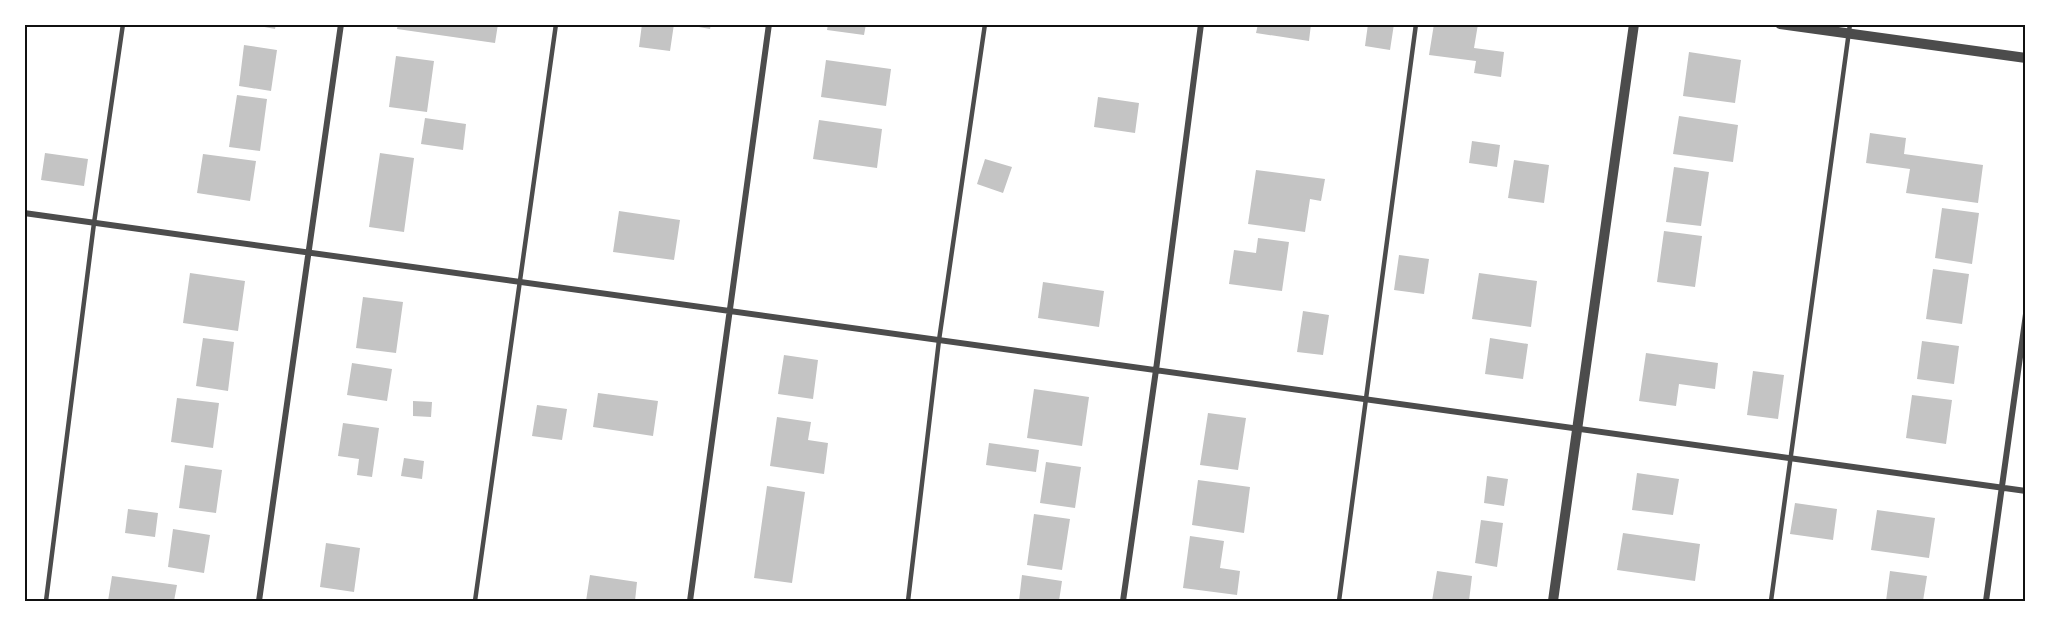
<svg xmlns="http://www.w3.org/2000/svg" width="2050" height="625" viewBox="0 0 2050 625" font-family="Manrope,sans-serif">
<rect width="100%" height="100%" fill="#fff"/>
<path fill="#c4c4c4" d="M248,24H276L275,29Z
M398,24H498L495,43L397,29Z
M642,24H674L670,51L639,47Z
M682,24H711L710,29Z
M828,24H866L864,35L827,30Z
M1258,24H1311L1309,41L1256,33Z
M1368,24H1394L1390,50L1365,46Z
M1434,24H1478L1474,48L1504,52L1501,77L1474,73L1476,61L1429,55Z
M244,45L277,50L271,91L239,86Z
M1689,52L1741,60L1735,103L1683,96Z
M396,56L434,61L427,112L389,107Z
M826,60L891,69L886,106L821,97Z
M237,95L267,99L260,151L229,147Z
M1098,97L1139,103L1135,133L1094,127Z
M1679,116L1738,125L1733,162L1673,154Z
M425,118L466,124L463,150L421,144Z
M819,120L882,129L877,168L813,159Z
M1870,133L1906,138L1904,154L1983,165L1978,203L1906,193L1910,169L1866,163Z
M1472,141L1500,145L1497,167L1469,163Z
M45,153L88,159L84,186L41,180Z
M380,153L414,158L404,232L369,227Z
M203,154L256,161L250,201L197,193Z
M985,159L1012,167L1003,193L977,184Z
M1514,160L1549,165L1544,203L1508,198Z
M1674,167L1709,172L1701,226L1666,222Z
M1256,170L1325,179L1321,201L1310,199L1305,232L1248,224Z
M1942,208L1979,213L1972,264L1935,258Z
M619,211L680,220L674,260L613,252Z
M1664,231L1702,236L1695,287L1657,282Z
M1258,238L1289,242L1282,291L1229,284L1234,250L1256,253Z
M1399,255L1429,259L1424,294L1394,290Z
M1933,269L1969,274L1962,324L1926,319Z
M190,273L245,281L238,331L183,323Z
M1479,273L1537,281L1531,327L1472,319Z
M1043,282L1104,291L1099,327L1038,318Z
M363,297L403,302L396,353L356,348Z
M1303,311L1329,315L1323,355L1297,352Z
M203,338L234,342L228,391L196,386Z
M1490,338L1528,344L1523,379L1485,374Z
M1922,341L1959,346L1954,384L1917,379Z
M1646,353L1718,363L1715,389L1679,384L1676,406L1639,401Z
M784,355L818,360L813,399L778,394Z
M352,363L392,369L387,401L347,395Z
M1753,371L1784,375L1778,419L1747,415Z
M1034,389L1089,397L1082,446L1027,438Z
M598,393L658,401L653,436L593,427Z
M1912,395L1952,400L1946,444L1906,438Z
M177,398L219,403L213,448L171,442Z
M413,401L432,402L431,417L413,416Z
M537,405L567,409L562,440L532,436Z
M1208,413L1246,418L1238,470L1200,465Z
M777,417L811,422L808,440L828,443L824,474L770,466Z
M343,423L379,428L372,477L357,475L359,459L338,456Z
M989,443L1039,450L1036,472L986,465Z
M404,458L424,461L422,479L401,476Z
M1046,462L1081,467L1075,508L1040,503Z
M185,465L222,470L216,513L179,508Z
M1637,473L1679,479L1673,515L1632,510Z
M1487,476L1508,479L1504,506L1484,503Z
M1198,480L1250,487L1244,533L1192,525Z
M767,486L805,492L792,583L754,578Z
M1795,503L1837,509L1833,540L1790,534Z
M128,509L158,513L155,537L125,533Z
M1877,510L1935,518L1929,558L1871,550Z
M1034,514L1070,519L1062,570L1027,565Z
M1481,520L1503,523L1497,567L1475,563Z
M173,529L210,535L204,573L168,567Z
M1623,533L1700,544L1695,581L1617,570Z
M1190,536L1224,541L1220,568L1240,571L1237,595L1183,588Z
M326,543L360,548L354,592L320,587Z
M1437,571L1472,576L1469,601H1432Z
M1890,571L1927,576L1923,601H1886Z
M590,575L637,582L635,601H586Z
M1022,575L1062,581L1059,601H1019Z
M112,576L177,585L174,601H108Z"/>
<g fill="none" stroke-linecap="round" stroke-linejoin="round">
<path stroke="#4c4c4c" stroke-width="4.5" d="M46,601L94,223L123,24
M475,601L556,24
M908,601L939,340L985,24
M1339,601L1416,24
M1771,601L1850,24"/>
<path stroke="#4c4c4c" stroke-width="6" d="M24,213L2026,491
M259,601L341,24
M690,601L769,24
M1123,601L1156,370L1201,24
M1986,601L2026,314"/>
<path stroke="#4c4c4c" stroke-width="10" d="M1780,24L2026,58
M1553,601L1634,24"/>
</g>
<rect width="2050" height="625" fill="none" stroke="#ffffff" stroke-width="51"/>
<rect x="26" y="26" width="1998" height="574" fill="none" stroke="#111" stroke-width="2"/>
</svg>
